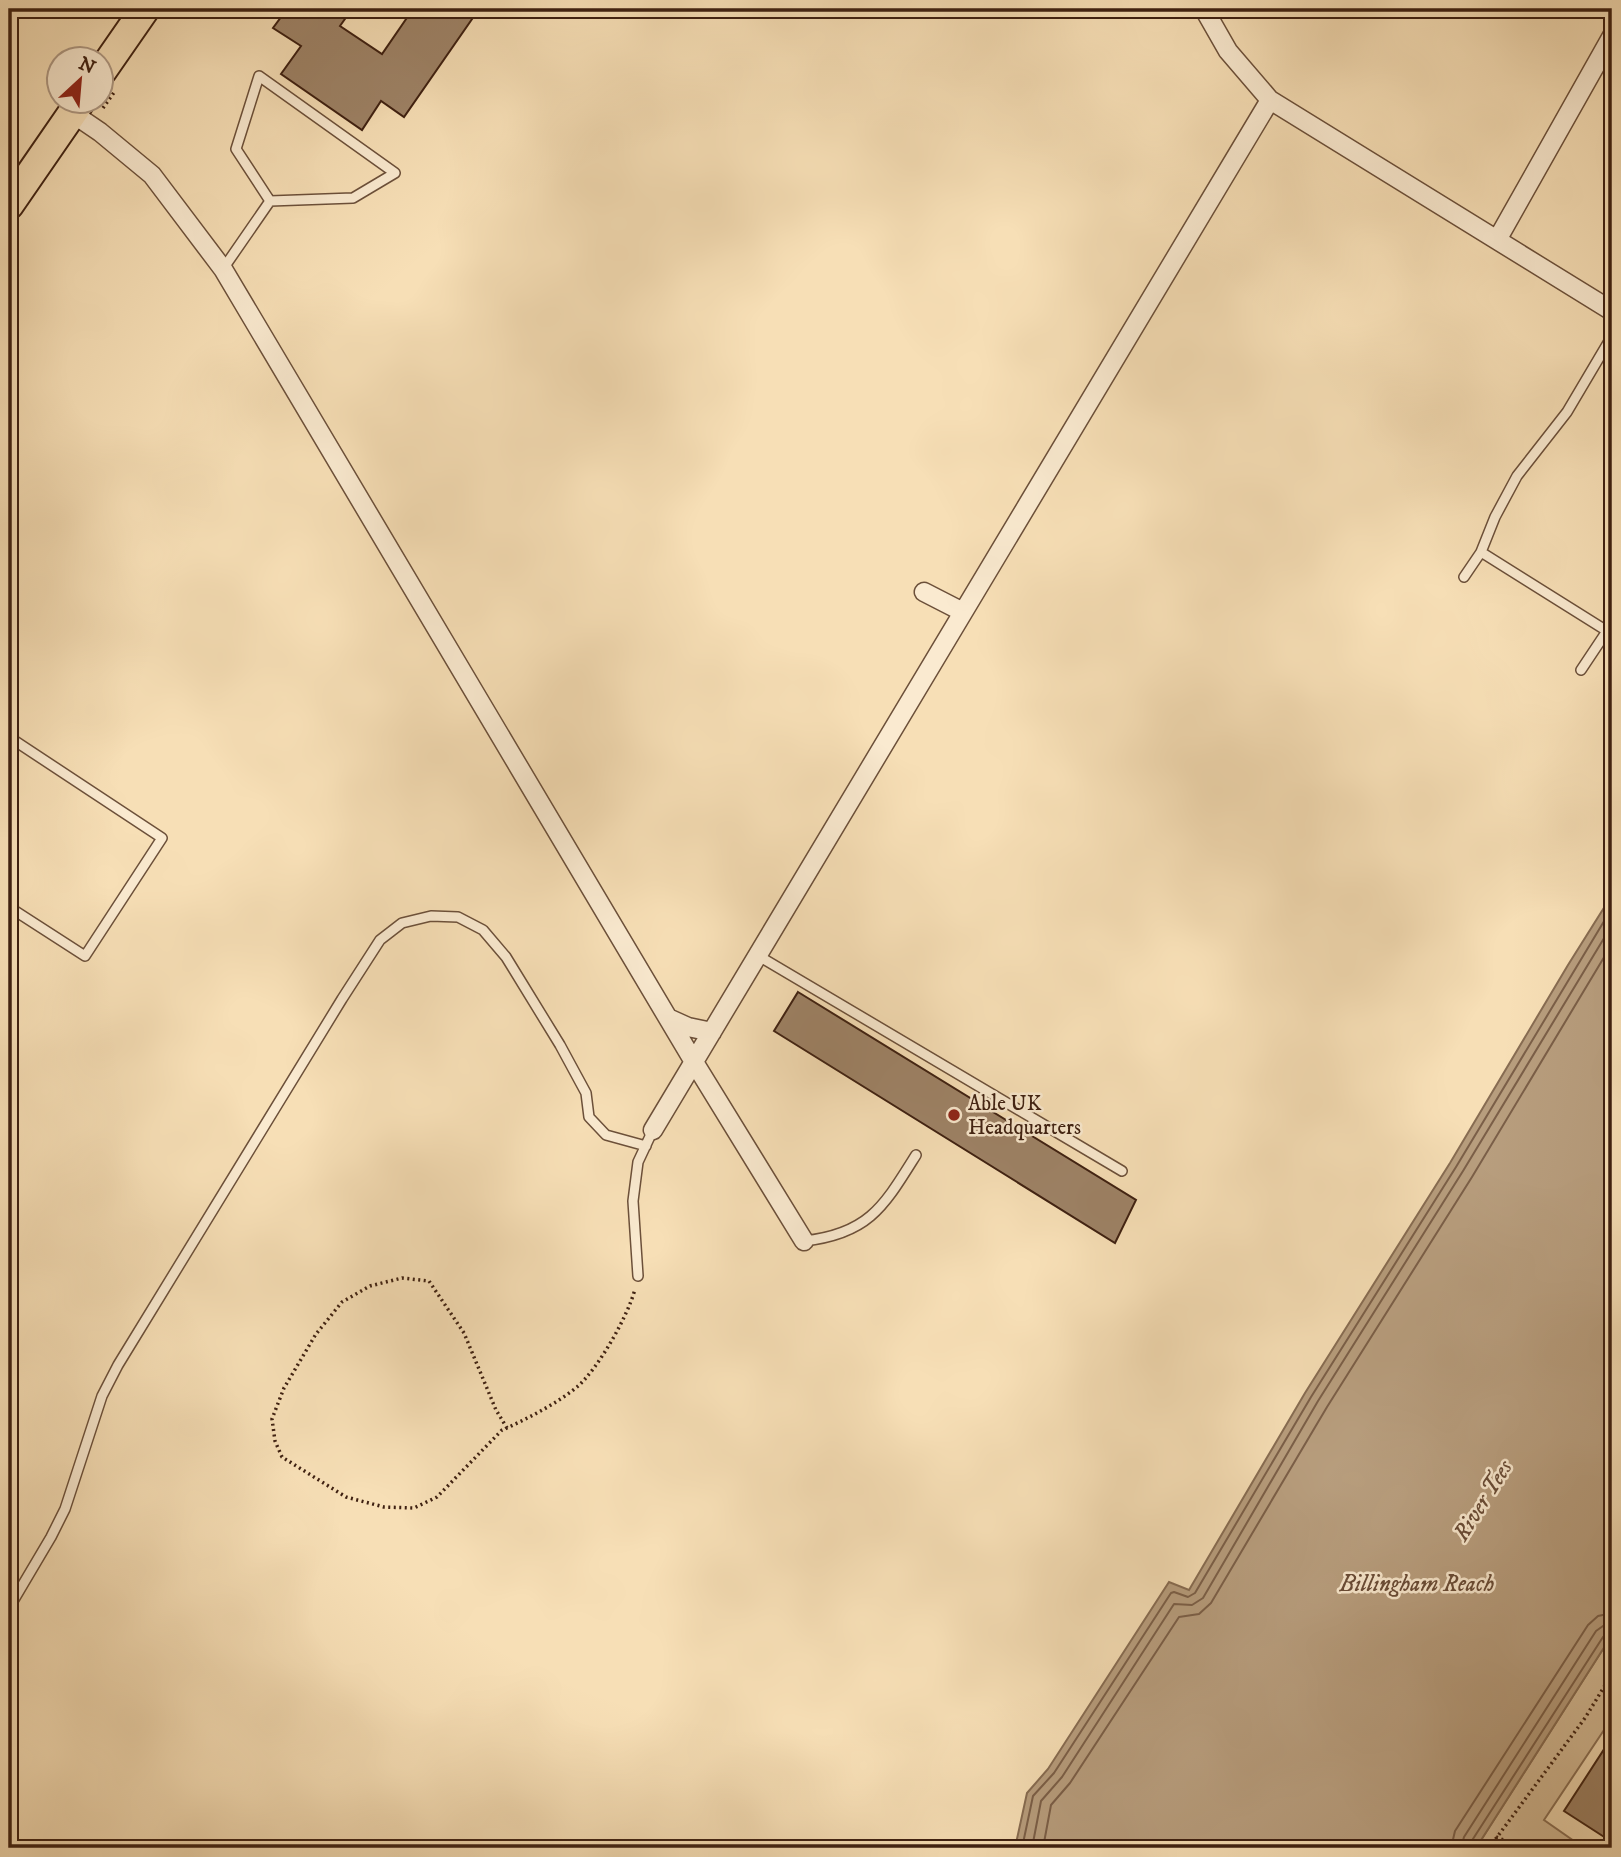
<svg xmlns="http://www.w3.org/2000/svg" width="1621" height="1857" viewBox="0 0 1621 1857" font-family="'IM FELL DW Pica',serif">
<rect width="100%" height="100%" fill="#f7dfb6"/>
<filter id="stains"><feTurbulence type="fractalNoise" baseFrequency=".00286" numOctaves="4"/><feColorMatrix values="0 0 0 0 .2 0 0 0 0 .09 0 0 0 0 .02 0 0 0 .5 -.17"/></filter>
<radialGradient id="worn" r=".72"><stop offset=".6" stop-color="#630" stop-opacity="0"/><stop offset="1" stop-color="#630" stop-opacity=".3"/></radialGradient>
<path fill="#d8bf9a" stroke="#8b7056" stroke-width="2" d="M1612,1635V1718L1544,1820L1584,1848H1476Z"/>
<path fill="#b89e7e" stroke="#876c52" stroke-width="2" d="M1612,895V1635L1476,1848H1015L1027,1793L1048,1769L1169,1582L1189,1590L1305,1393L1450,1163L1568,965Z"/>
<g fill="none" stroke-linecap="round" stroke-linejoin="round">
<path stroke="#7b5f48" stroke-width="2" d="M1022,1848L1033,1796L1054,1773L1171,1593L1174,1592L1188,1597L1195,1593L1311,1397L1456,1167L1612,908
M1032,1848L1041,1801L1062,1777L1174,1604L1192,1605L1203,1598L1318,1401L1463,1171L1612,925
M1043,1848L1051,1805L1070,1783L1179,1617L1199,1614L1211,1603L1327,1407L1472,1177L1612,944
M1451,1848L1455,1831L1588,1625L1598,1616L1612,1613
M1461,1848L1464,1837L1596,1631L1603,1626L1612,1624
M1470,1848L1471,1842L1603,1637L1612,1633"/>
</g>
<path fill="#9e8367" stroke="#3e2011" stroke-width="2" d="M287,9H352L340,26L382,54L413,9H479L404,117L381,101L362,130L281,74L301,46L273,28Z
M798,992L1136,1200L1115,1243L774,1031Z
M1612,1737V1842L1564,1811Z"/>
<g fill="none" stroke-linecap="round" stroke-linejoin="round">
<g stroke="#6c503a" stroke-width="12">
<path id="lane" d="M223,269L270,201L236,149L259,76L395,173L353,198L270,201
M1481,552L1607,631L1581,670
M1464,577L1481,552L1495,517L1517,476L1567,412L1612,336
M9,737L162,838L85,956L9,907
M757,955L1122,1171
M804,1241C869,1234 884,1206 916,1155
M638,1276L633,1201L638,1162L653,1130
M9,1608L51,1537L65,1509L102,1396L118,1365L342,999L380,940L402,923L431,916L458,917L483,930L506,957L560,1045L586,1093L589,1117L606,1135L646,1146"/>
</g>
<g stroke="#6c503a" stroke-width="21">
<path id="street" d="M1204,9L1228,51L1270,100L1612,311
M72,113L100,132L152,175L223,269L694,1062L804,1241
M1497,240L1612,36
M924,592L963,612
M668,1018L688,1027L712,1032
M653,1130L1270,100"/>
</g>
<g stroke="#3e2011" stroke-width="32">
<path id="primary" d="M102,71L145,9
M9,205L80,102"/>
</g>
<path stroke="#3e2011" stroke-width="3.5" stroke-dasharray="2 3.5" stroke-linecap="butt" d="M103,108L115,91
M507,1428L496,1410L464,1333L429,1281L402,1278L370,1286L342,1302L316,1334L284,1388L272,1419L275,1441L282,1457L346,1497L384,1507L414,1508L437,1497L502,1430L507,1428C532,1416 556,1404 577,1387C598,1369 628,1316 635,1289
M1496,1837L1524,1848
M1489,1848L1585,1718L1612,1674"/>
<use href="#lane" stroke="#faead0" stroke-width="9"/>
<use href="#street" stroke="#faead0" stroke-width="18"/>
<use href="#primary" stroke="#f7dfb6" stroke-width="28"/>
</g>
<circle fill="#8f2418" stroke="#faead0" stroke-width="2.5" cx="954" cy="1115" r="7"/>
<g text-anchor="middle" stroke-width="5" stroke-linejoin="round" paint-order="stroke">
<g font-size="21" fill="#3e2011" stroke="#faead0" text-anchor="start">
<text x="968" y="1110">Able UK<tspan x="968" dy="24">Headquarters</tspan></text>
</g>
<g font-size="23" font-style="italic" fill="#694c37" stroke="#faead0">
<text transform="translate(1482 1500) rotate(-58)" y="8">River Tees</text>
<text x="1417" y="1591">Billingham Reach</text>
</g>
</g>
<rect width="1621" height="1857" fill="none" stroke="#f7dfb6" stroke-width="35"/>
<rect x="10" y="10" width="1600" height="1836" fill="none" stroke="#3e2011" stroke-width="3.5"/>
<rect x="18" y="18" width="1586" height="1822" fill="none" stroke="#3e2011" stroke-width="2"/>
<g transform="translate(80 80) rotate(26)"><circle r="33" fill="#faead0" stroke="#af9984" stroke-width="2"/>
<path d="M0-5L12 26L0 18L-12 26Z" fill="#8f2418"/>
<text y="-10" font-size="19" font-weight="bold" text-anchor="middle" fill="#3e2011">N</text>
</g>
<rect width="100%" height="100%" filter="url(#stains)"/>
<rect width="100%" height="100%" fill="url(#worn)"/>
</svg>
